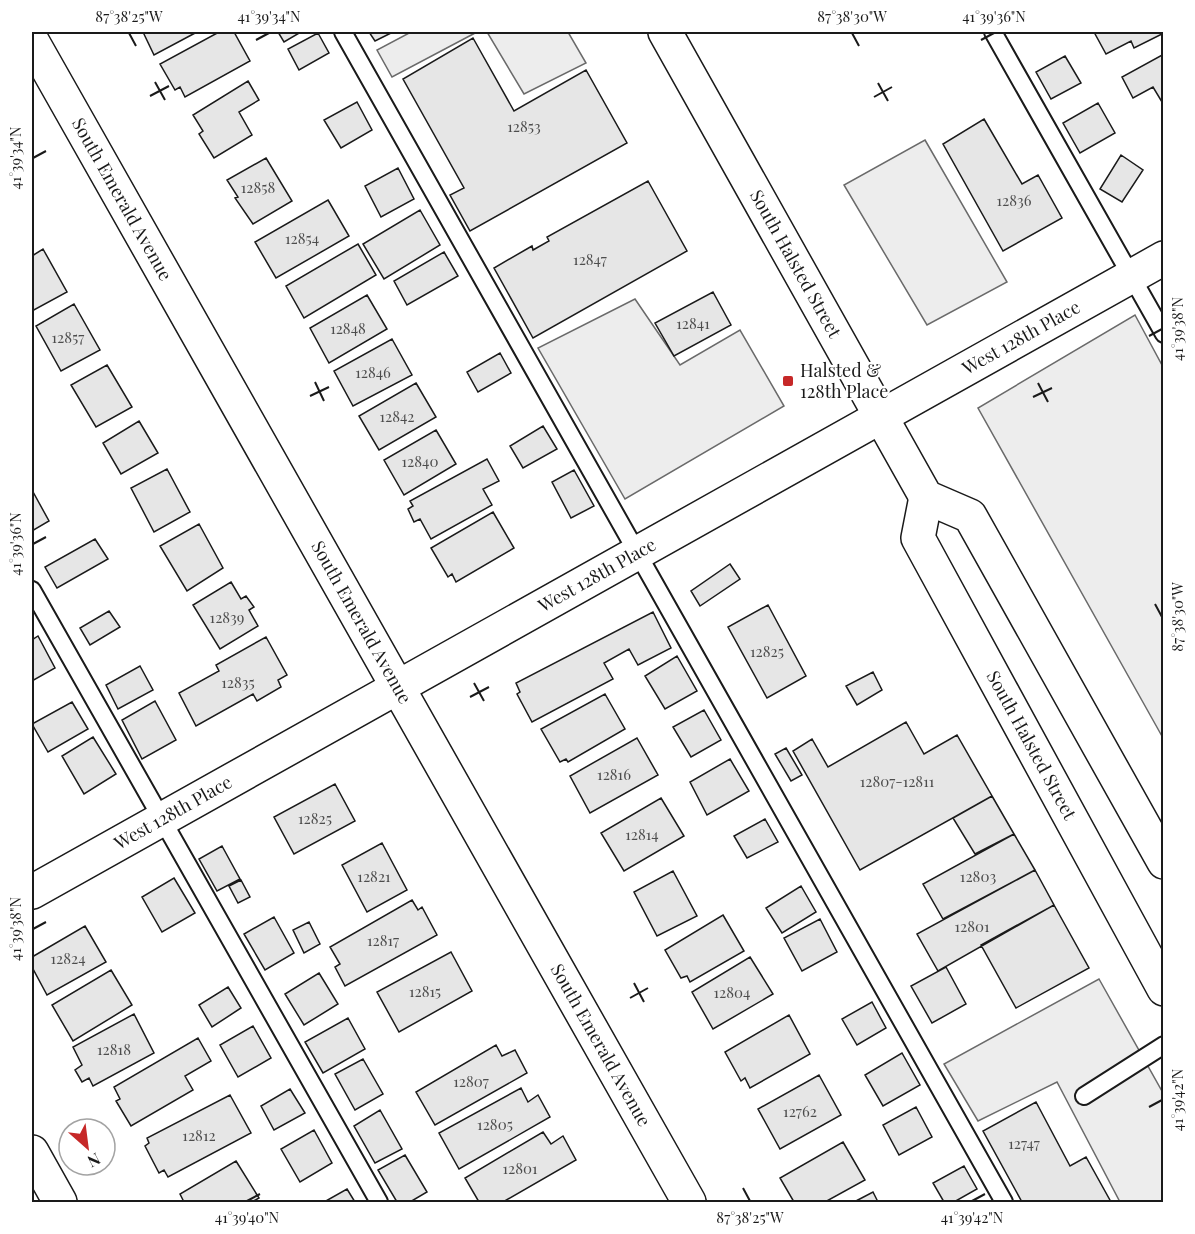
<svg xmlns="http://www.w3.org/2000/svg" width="1195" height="1234" viewBox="0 0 1195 1234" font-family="'Playfair Display',serif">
<rect width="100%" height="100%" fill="#fff"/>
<path fill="#ededed" stroke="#6a6a6a" stroke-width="1.5" d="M411,32H477L392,77L377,50Z
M487,32H568L586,63L524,94Z
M925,140L1007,282L927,325L844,185Z
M635,299L680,365L740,330L784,406L625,499L538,348Z
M1135,315L1163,367V738L978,408Z
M1099,979L1163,1093V1202H1120L1057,1082L978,1121L944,1064Z"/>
<path fill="#e6e6e6" stroke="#1a1a1a" stroke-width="1.5" d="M143,32H197L154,55Z
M219,32H234L250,61L185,97L180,87L175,90L160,64Z
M278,32H301L284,42Z
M369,32H393L375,41Z
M1094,32H1164V33L1134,48L1131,41L1106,54Z
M318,33L329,53L299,70L288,49Z
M473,38L514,111L586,70L627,143L470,231L450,195L464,188L403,79Z
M1164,54V101L1162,102L1153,87L1133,98L1122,77Z
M1065,56L1081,83L1051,99L1036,72Z
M248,81L259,100L239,112L252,135L214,158L199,134L203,131L193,115Z
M357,102L372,130L341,148L324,120Z
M1098,103L1115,133L1080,153L1063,123Z
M984,119L1022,184L1038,175L1062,218L1003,251L943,144Z
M1121,155L1143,170L1122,202L1100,189Z
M266,158L292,201L253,224L235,198L238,197L227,180Z
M398,168L414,199L381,217L365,186Z
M648,181L687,251L533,338L494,268L532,246L533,250L549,241L547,237Z
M328,200L349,236L276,278L255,242Z
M420,210L440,245L384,279L363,244Z
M358,244L376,275L304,318L286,286Z
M43,249L67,292L32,311V256Z
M444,252L458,276L407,305L394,281Z
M713,292L731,325L674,356L655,323Z
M367,295L387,329L329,363L310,328Z
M74,304L100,350L61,371L36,326Z
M392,339L412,375L353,406L334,371Z
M500,353L511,373L478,392L467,372Z
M107,365L132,407L96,427L71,385Z
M416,383L436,417L379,450L359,416Z
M139,421L158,453L121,474L103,443Z
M543,426L557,449L523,468L510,446Z
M436,430L456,464L404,495L384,460Z
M487,459L499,481L483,489L492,505L431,539L420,519L414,522L408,509L413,506L410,501Z
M167,469L190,512L154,532L131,488Z
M574,470L594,506L571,518L552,482Z
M32,490L49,521L32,531Z
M493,512L514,548L456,582L452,574L448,577L431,548Z
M199,524L223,568L187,591L160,546Z
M95,539L108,559L57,588L45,567Z
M730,564L740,579L700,606L691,591Z
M231,582L241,599L246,596L254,607L249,610L258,626L220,649L193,605Z
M768,605L806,676L767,698L728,627Z
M109,611L120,627L90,645L80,628Z
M653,612L671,648L638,665L629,649L604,663L613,679L532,722L517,694L520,692L516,683Z
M38,636L55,668L32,681V640Z
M266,637L287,675L278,680L281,687L257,701L253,694L196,726L179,693L219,671L216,665Z
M677,656L697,691L665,709L645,676Z
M140,666L153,690L118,709L106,685Z
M873,672L882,690L857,705L846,686Z
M605,694L625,729L568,762L566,759L560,762L541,729Z
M155,701L176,740L142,759L122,720Z
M72,702L88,729L48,752L32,724Z
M704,710L721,740L691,757L673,727Z
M906,722L924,754L957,735L992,796L860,870L793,751L812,739L828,767Z
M93,737L116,774L84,794L62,756Z
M637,738L658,775L590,813L570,776Z
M786,748L802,775L791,781L775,754Z
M730,759L749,791L707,815L690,782Z
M335,784L355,821L294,854L274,817Z
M992,796L1014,834L975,854L953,818Z
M661,798L684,836L624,871L601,833Z
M765,819L778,842L747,858L734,836Z
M1014,834L1035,870L943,919L923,884Z
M382,843L407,890L367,912L342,865Z
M222,846L240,879L217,891L199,859Z
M1035,870L1054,905L938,971L917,934Z
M673,871L697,916L657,936L634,892Z
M174,878L195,913L162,932L142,897Z
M241,880L250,897L238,903L229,886Z
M801,886L816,912L782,933L766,908Z
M412,900L418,910L422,907L437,935L345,986L335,967L340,964L330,947Z
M1054,905L1089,968L1016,1008L981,945Z
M723,915L744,951L690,982L687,976L681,978L665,950Z
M274,917L294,953L265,970L244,934Z
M820,919L837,952L802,971L784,938Z
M309,922L320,944L304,953L293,930Z
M85,926L106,962L47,995L32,967V957Z
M451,952L472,991L399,1032L377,992Z
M750,957L773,994L713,1029L692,992Z
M946,967L966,1004L932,1023L911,986Z
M111,970L132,1005L73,1041L52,1005Z
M319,973L338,1004L304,1025L285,994Z
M228,987L241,1008L212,1027L199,1005Z
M872,1002L886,1028L857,1045L842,1019Z
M134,1014L154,1053L93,1086L89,1078L82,1082L75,1070L82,1065L73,1047Z
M789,1015L810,1054L750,1088L745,1078L741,1081L725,1052Z
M348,1018L365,1049L323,1073L305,1042Z
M253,1026L271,1058L238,1077L220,1045Z
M198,1038L211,1061L185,1076L193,1090L131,1126L116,1101L120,1099L114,1087Z
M496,1045L502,1056L515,1050L527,1073L435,1125L416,1092Z
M902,1053L920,1085L883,1106L865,1075Z
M363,1059L383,1094L355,1110L335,1074Z
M819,1075L841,1115L780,1149L758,1109Z
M521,1088L528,1102L538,1095L550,1117L459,1169L439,1133Z
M290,1089L305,1113L274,1130L261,1106Z
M230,1095L251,1133L168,1177L164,1170L159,1173L145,1146L149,1143L147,1138Z
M1036,1102L1070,1166L1086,1157L1111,1202H1022L983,1131Z
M916,1107L932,1137L899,1155L883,1125Z
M380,1110L402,1149L375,1163L354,1126Z
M314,1130L332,1163L300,1182L281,1149Z
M543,1132L551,1144L563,1136L576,1160L503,1202H479L465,1178Z
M843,1142L865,1180L825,1202H794L780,1178Z
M405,1155L427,1192L410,1202H397L378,1170Z
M236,1161L259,1198L252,1202H184L180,1194Z
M964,1166L977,1189L954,1202H944L933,1183Z
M347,1189L355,1202H324Z
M873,1192L878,1202H854Z"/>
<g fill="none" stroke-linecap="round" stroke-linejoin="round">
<g stroke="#1a1a1a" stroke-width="20">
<path id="lane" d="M343,32L1004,1202
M993,32L1164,334
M32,590L379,1202
M1084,1096L1164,1045"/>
</g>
<g stroke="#1a1a1a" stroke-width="36">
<g id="street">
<path id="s1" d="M32,41L689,1202"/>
<path id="s2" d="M32,892L1164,258"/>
<path d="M32,1152L60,1202"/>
</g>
</g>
<g stroke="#1a1a1a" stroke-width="36">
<g id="primary">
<path id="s3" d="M665,32L926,497L970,516L1164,862"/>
<path id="s4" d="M926,497L918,538L1164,989"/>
</g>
</g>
<use href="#lane" stroke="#fff" stroke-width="16"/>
<use href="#street" stroke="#fff" stroke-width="33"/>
<use href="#primary" stroke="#fff" stroke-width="33"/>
</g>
<path fill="none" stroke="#1a1a1a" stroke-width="2" d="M129,33L136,46M852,33L859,46M256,40L269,33M981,40L994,33M155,82L165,100M878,83L888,101M150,96L169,86M874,97L892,87M33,158L46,151M1149,336L1162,329M315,382L324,401M1038,383L1048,402M310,396L329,387M1033,397L1052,388M33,544L46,537M1155,604L1162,617M474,683L484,701M470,697L489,687M33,929L46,922M634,983L644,1002M630,998L648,988M1149,1107L1162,1100M743,1188L750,1201M247,1201L260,1194M972,1201L985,1194"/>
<rect fill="#c62828" stroke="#fff" stroke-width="2" x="782" y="375" width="12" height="12" rx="3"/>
<g text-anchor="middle" stroke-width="4.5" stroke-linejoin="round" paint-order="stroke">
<g font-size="15" fill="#4d4d4d">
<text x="524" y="132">12853</text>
<text x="258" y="193">12858</text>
<text x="1014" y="206">12836</text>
<text x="302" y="244">12854</text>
<text x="590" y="265">12847</text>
<text x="693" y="329">12841</text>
<text x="348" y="334">12848</text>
<text x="68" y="343">12857</text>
<text x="373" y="378">12846</text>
<text x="397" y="422">12842</text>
<text x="420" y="467">12840</text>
<text x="227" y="623">12839</text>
<text x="767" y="657">12825</text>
<text x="238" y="688">12835</text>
<text x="614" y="780">12816</text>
<text x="897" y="787">12807-12811</text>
<text x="315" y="824">12825</text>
<text x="642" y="840">12814</text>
<text x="374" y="882">12821</text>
<text x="978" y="882">12803</text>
<text x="972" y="932">12801</text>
<text x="383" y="946">12817</text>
<text x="68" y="964">12824</text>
<text x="425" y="997">12815</text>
<text x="732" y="998">12804</text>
<text x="114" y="1055">12818</text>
<text x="471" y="1087">12807</text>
<text x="800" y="1117">12762</text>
<text x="495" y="1130">12805</text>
<text x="199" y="1141">12812</text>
<text x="1024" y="1149">12747</text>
<text x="520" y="1174">12801</text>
</g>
<g font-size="18" fill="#1a1a1a" stroke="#fff">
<text dy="6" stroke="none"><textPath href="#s1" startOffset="182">South Emerald Avenue</textPath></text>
<text dy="6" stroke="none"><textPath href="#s3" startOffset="266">South Halsted Street</textPath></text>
<text dy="6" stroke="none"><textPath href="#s2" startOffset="1134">West 128th Place</textPath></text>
<text dy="6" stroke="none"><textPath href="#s2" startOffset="648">West 128th Place</textPath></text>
<text dy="6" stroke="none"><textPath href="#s1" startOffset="668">South Emerald Avenue</textPath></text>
<text dy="6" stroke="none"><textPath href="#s4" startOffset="278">South Halsted Street</textPath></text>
<text dy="6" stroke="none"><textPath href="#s2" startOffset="162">West 128th Place</textPath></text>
<text dy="6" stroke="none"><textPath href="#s1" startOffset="1154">South Emerald Avenue</textPath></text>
</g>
<g font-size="18" fill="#1a1a1a" stroke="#fff" text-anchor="start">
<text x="800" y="377">Halsted &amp;<tspan x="800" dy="21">128th Place</tspan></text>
</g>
</g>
<rect width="1195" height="1234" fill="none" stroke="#ffffff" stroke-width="66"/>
<g transform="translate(87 1147) rotate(152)"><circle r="28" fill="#ffffff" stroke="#a3a3a3" stroke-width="1.5"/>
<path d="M0-4.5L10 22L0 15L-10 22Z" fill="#c62828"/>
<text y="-9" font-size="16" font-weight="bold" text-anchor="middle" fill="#1a1a1a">N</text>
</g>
<rect x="33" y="33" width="1129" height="1168" fill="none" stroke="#1a1a1a" stroke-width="2"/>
<g font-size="15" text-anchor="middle" fill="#1a1a1a">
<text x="129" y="22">87°38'25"W</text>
<text x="269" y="22">41°39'34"N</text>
<text x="852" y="22">87°38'30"W</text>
<text x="994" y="22">41°39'36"N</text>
<text transform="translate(16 158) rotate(-90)" y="5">41°39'34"N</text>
<text transform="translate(1178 329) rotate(-90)" y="5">41°39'38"N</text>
<text transform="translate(16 544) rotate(-90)" y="5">41°39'36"N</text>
<text transform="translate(1178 617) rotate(-90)" y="5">87°38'30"W</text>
<text transform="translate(16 929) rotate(-90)" y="5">41°39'38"N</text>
<text transform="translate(1178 1100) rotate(-90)" y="5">41°39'42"N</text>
<text x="247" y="1223">41°39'40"N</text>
<text x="750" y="1223">87°38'25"W</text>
<text x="972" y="1223">41°39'42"N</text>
</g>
</svg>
